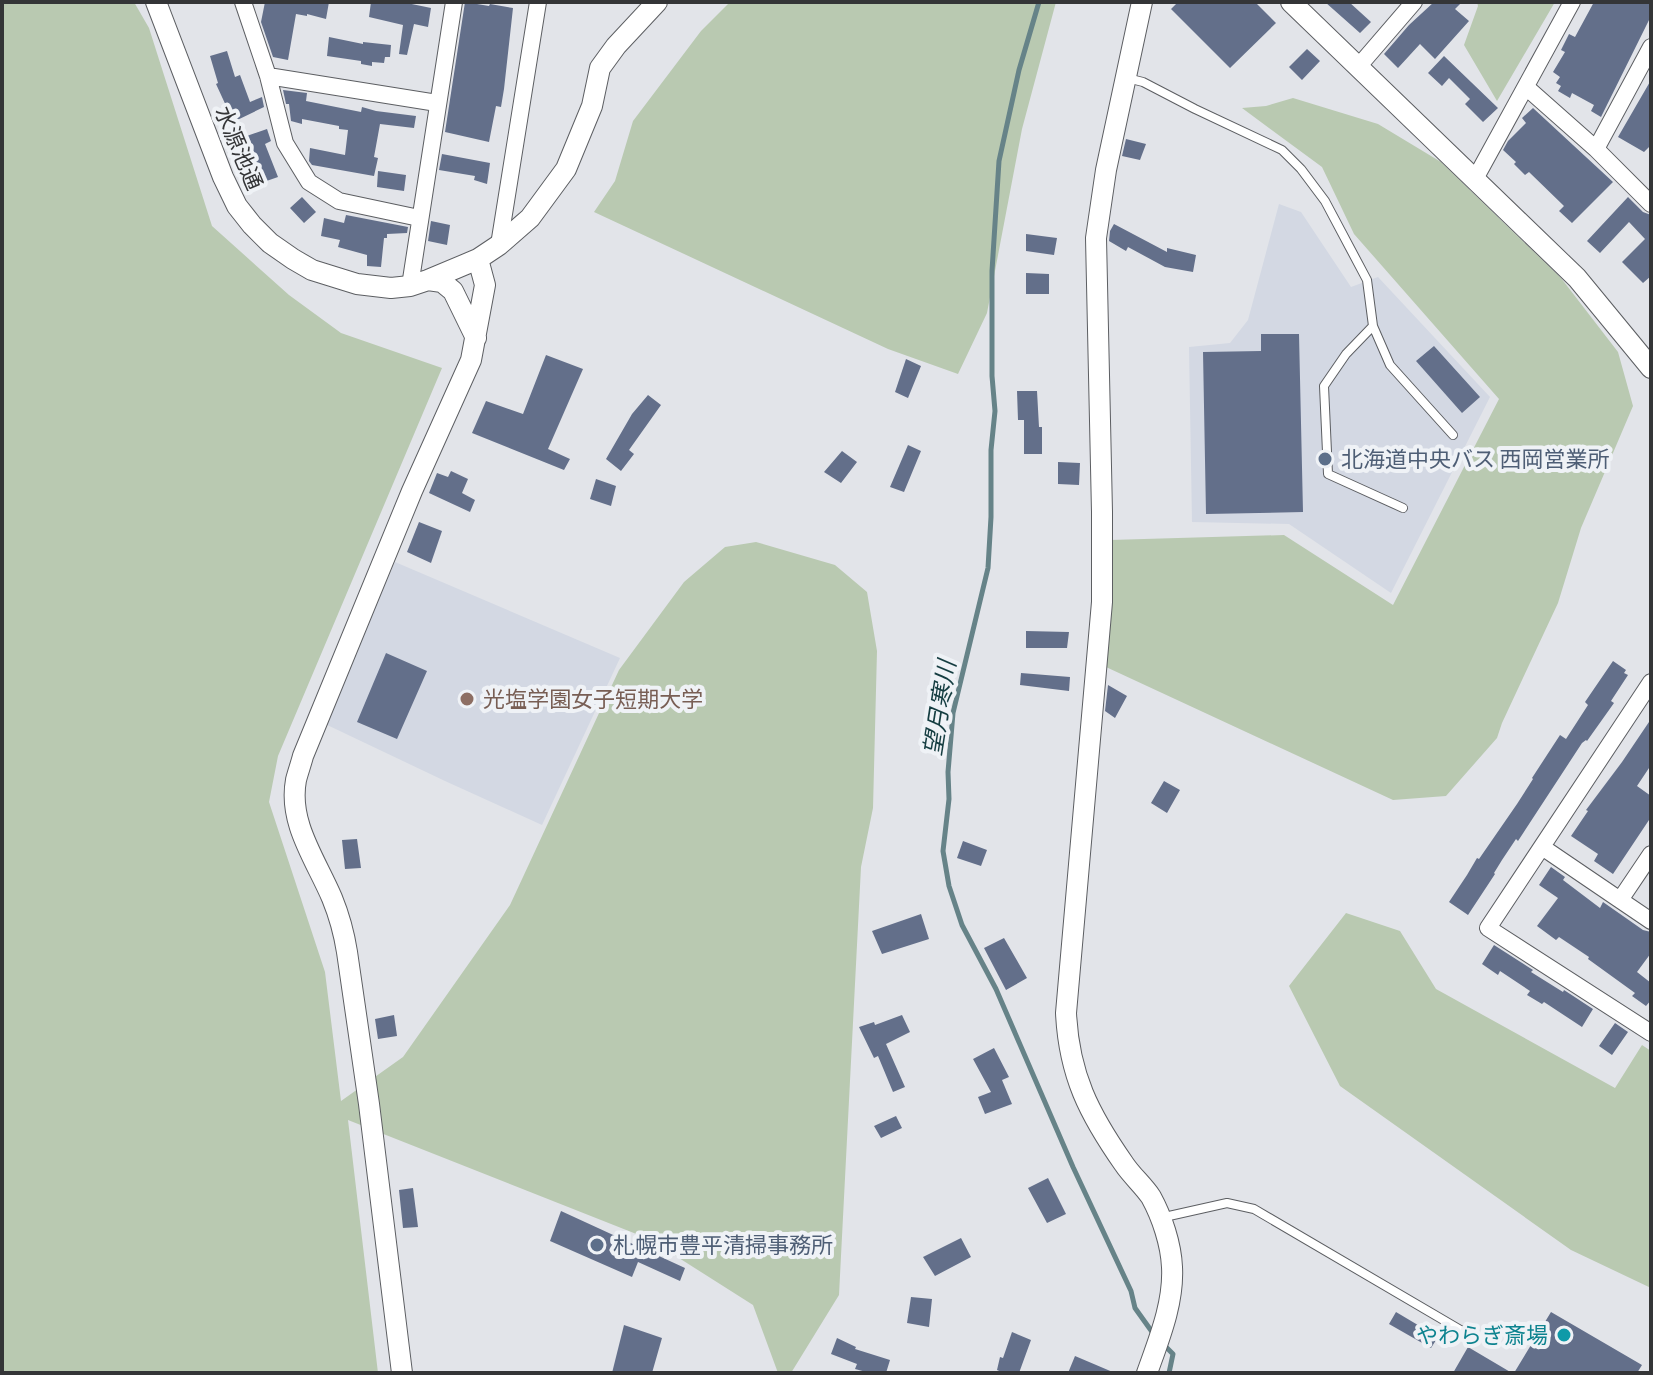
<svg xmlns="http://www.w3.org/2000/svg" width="1653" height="1375" viewBox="0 0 1653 1375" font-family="Manrope,'Noto Sans JP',sans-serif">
<rect width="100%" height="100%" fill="#e2e4e9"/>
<path fill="#d3d8e3" d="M1279,204L1301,212L1351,287L1378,277L1490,397L1391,593L1289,524L1192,522L1189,347L1230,343L1248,320Z
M395,562L620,658L542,825L445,781L323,723Z"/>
<path fill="#b9c9b1" d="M2,2H134L149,28L212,226L289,295L341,333L442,368L278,756L269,802L325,972L341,1101L403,1057L510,905L619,670L684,582L725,547L756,542L835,565L867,592L877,651L873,808L861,867L839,1295L791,1373H778L753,1305L649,1239L348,1120L378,1373H2Z
M730,2H1056L1022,129L987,313L958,374L888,349L594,212L615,181L633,121L701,31Z
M1477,2H1555L1497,101L1464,45L1478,6Z
M1293,98L1378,124L1441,162L1561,278L1618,352L1633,406L1581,528L1558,603L1502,723L1497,738L1446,796L1393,800L1106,667L1110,540L1284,535L1393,605L1499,399L1354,234L1322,167L1242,108L1266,106Z
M1346,913L1400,931L1436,989L1615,1088L1642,1045L1651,1051V1288L1571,1250L1340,1086L1289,986Z"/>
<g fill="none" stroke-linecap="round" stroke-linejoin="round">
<path stroke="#668388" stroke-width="5" d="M1039,2L1019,70L999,161L992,271V376L995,411L991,450V517L988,568L953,713L948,772L949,799L943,851L949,886L962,925L996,989L1073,1167L1131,1291L1135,1308L1155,1336
M1162,1343L1173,1354L1169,1373"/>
</g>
<path fill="#636f8a" d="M265,2H329L326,19L307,14V16L296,14L288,60L273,57L261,22Z
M371,2H402L431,8L428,27L414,24L407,55L399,54L403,25L369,17Z
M465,2L489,6L490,4L513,8L504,89L501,107L496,106L489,142L445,132Z
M1178,2H1255L1276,23L1230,68L1171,9Z
M1325,2H1349L1371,22L1360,33Z
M1434,2H1462L1455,9L1469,21L1435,59L1420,44L1398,68L1384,54L1409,25Z
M1594,2H1645L1651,5V16L1601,117L1591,111L1594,105L1572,93L1570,98L1558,91L1561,86L1556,83L1560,77L1553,72L1565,52L1561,50L1569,34L1575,37Z
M329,37L363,44V42L391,45L390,57H385L384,63L372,62V66L361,64V61L327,56Z
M1307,49L1320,61L1302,80L1289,67Z
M227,51L235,77L240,75L250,102L262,97L264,107L231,123L227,111L228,110L216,84L218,83L210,56Z
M1444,56L1498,108L1483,122L1465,104L1470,99L1449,78L1442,86L1428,73Z
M1651,80V145L1644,152L1618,137Z
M283,90L307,93L306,101L361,112L362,107L376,111L416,116L414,128L380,124L374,157L378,158L374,176L312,165L309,161L310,148L345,155L348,130L339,129V126L302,119V124L291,121L289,104H286Z
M1533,108L1613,182L1572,223L1559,211L1564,206L1529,172L1525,175L1514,164L1516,162L1503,150L1508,141L1526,123L1522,118Z
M267,129L271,141L265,144L278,177L255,185L241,138Z
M1126,139L1146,144L1140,160L1122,156Z
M442,154L490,163L487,184L474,180L475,176L439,170Z
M378,171L406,175L404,191L377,187Z
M302,197L316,212L304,223L290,208Z
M1628,197L1643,212L1651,215V276L1643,283L1622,262L1645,239L1629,222L1600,253L1587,241Z
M346,215L408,227L407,233L387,234V238H384L381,267L367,266V255L338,247L340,240L321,236L324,218L344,223Z
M431,221L450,225L447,245L428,241Z
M1114,224L1167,252V248L1196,255L1193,272L1165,267L1128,247L1126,251L1109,241L1110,231Z
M1026,234L1057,238L1054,255L1026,251Z
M1026,273L1049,274V294H1026Z
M1261,334H1299L1303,512L1206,514L1203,352L1261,351Z
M1434,346L1480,397L1462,413L1416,361Z
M546,355L583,369L548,449L570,459L564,470L472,433L486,401L523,414Z
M906,359L921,366L908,398L895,392Z
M1017,391H1037L1039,427H1042V454H1024V420H1018Z
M648,395L661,405L629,450L634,454L621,471L606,459L632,414Z
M908,445L921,451L904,492L890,487Z
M842,451L857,462L841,483L824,472Z
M1058,462L1080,463L1079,485L1058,484Z
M451,471L468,479L462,493L475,500L470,512L429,493L437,473L448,477Z
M596,479L616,486L611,506L590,499Z
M419,522L442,531L431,563L407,552Z
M1026,631L1069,632L1067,648H1026Z
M386,653L427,671L397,739L357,722Z
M1613,661L1626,670L1624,673L1628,675L1611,701L1614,703L1587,741L1586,740L1582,743L1518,841L1516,839L1502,860L1494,873L1495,874L1468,915L1449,902L1467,875L1477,858L1479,859L1517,804L1533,779L1532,778L1560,735L1566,739L1588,705L1585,702Z
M1021,673L1070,677L1069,691L1020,685Z
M1108,685L1127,696L1115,718L1105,711Z
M1651,719V765L1637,786L1651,796V817L1613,874L1594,861L1598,854L1571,836L1588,811L1586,810L1622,762Z
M1164,781L1180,790L1167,813L1151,803Z
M357,839L361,868L345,869L342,840Z
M963,841L987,850L981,866L957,858Z
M1551,867L1565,877L1563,880L1600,908L1603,902L1643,930L1651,932V953L1637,972L1651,983V1000L1646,1006L1632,996L1635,993L1588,959L1589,957L1559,937L1556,940L1537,926L1558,898L1539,885Z
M921,914L929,939L882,954L872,931Z
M1004,938L1027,978L1006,990L984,948Z
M1494,945L1533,970L1531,972L1563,992L1564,990L1593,1009L1582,1027L1544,1002L1542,1004L1527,995L1530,991L1500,971L1498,975L1482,964Z
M394,1015L397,1036L378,1039L375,1019Z
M902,1015L910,1032L886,1044L905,1087L893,1092L878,1056L874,1058L859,1027L874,1022L875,1025Z
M1615,1023L1628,1032L1612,1055L1599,1046Z
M994,1048L1009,1077L1002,1080L1012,1104L985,1114L978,1097L991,1092L973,1059Z
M896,1116L902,1128L881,1138L874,1126Z
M1048,1178L1066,1214L1047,1223L1028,1188Z
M413,1188L418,1227L403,1228L399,1190Z
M561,1211L685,1268L680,1281L638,1262L632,1277L550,1241Z
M961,1238L971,1257L935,1276L923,1257Z
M911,1297L932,1299L929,1327L907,1323Z
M1396,1312L1438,1337L1431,1348L1389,1324Z
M1551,1312L1642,1365L1637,1373H1514Z
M624,1325L662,1338L652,1373H612Z
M1012,1332L1031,1340L1019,1373H1004L997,1370L1000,1357L1003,1358Z
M837,1338L856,1347L855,1349L890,1360L886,1373H870L855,1369L857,1364L831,1354Z
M1468,1347L1512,1373H1453Z
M1075,1356L1115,1373H1068Z"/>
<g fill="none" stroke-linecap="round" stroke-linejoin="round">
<g stroke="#5c5e62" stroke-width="10">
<path id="service" d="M1127,78L1143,82L1195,109L1282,150L1301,169L1325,201L1367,280L1373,326L1346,354L1324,386L1328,474L1403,508
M1373,326L1390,365L1453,435
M1160,1218L1227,1203L1254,1209L1469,1335"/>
</g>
<g stroke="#5c5e62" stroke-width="18">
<path id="minor" d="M243,2L268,76L285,143L309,182L339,201L419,218
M1358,67L1414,2
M268,76L437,103
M1526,87L1596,149L1651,204
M1596,149L1651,47
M1475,179L1572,2
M499,245L538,2
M410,286L454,2
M1651,682L1488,928L1651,1033
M1542,847L1620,900L1651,854
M1620,900L1651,921"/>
</g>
<g stroke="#5c5e62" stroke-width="22">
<path id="tertiary" d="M156,2L223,177L237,206L252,225L270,243L293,259L312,270L357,284L391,288L410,286L428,280L478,259L499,245L530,218L566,169L592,106L600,68L616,46L657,2
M1142,2L1106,170L1096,238L1102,512V602L1066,1013C1069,1075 1089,1114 1124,1164C1132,1176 1143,1185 1151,1197C1162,1217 1171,1244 1172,1267C1174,1303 1159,1339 1147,1373
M1291,2L1577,278L1651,368
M428,280L442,282L453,291L476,338
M402,1373L369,1104L347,952C344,933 339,915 332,898C316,860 288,823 296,780C298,772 301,764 303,756L412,491L471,360L485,285L478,259"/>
</g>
<use href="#service" stroke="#fff" stroke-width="8"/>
<use href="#minor" stroke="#fff" stroke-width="16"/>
<use href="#tertiary" stroke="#fff" stroke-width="20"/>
</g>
<g fill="#5c6f8a" stroke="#eff2f6" stroke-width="3">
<circle cx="1325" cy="459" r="8"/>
<circle cx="597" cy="1245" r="8"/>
</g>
<circle fill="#8d6e63" stroke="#eff2f6" stroke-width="3" cx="467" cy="699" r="8"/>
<circle fill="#0f9aa8" stroke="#eff2f6" stroke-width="3" cx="1564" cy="1335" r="8"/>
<g text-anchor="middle" stroke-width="8" stroke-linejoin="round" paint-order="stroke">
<g font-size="22" fill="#343537" stroke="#eff2f6">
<text transform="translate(239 148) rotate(67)" y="8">水源池通</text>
</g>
<g font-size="22" fill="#4e5e75" stroke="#eff2f6" text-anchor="start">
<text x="1341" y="467">北海道中央バス 西岡営業所</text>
<text x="613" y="1253">札幌市豊平清掃事務所</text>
</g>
<g font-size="22" fill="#785e54" stroke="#eff2f6" text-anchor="start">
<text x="483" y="707">光塩学園女子短期大学</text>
</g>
<g font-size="22" fill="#0d838f" stroke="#eff2f6" text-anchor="end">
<text x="1548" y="1343">やわらぎ斎場</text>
</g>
<g font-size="24" font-style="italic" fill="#153d41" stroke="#eff2f6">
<text transform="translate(940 708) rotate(-81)" y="8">望月寒川</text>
</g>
</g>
<rect width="1653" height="1375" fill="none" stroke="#343537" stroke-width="8"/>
</svg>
